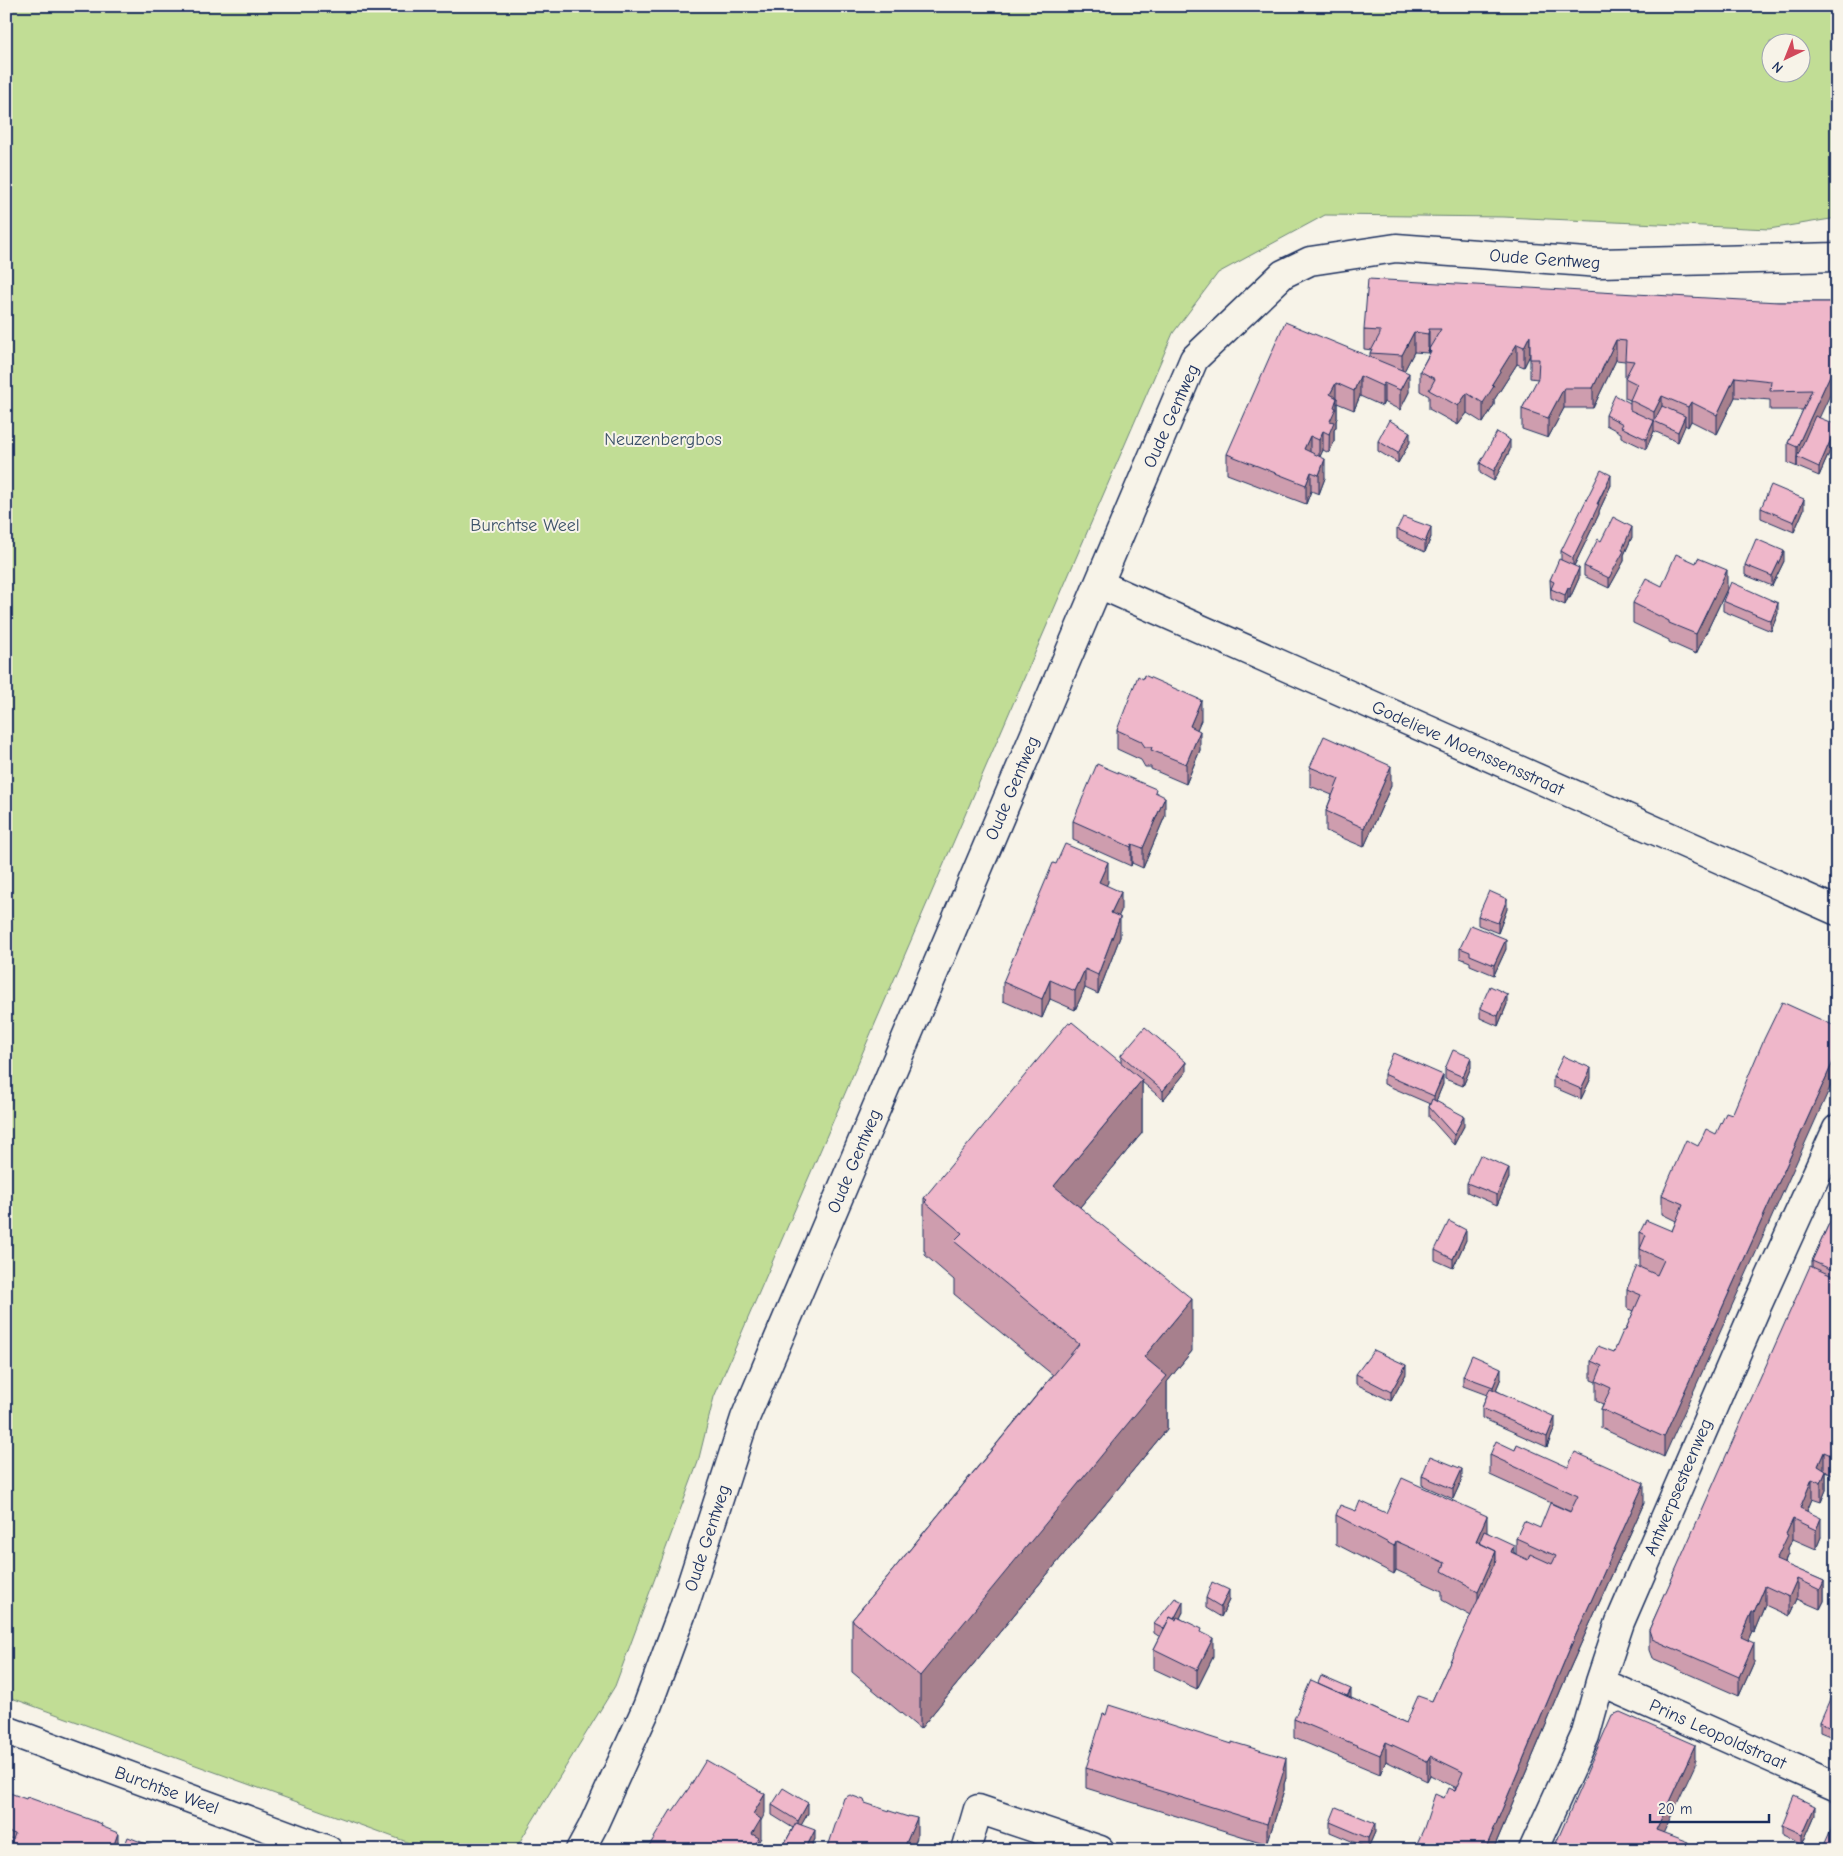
<svg xmlns="http://www.w3.org/2000/svg" width="1843" height="1856" viewBox="0 0 1843 1856" font-family="'Comic Neue',sans-serif">
<rect width="100%" height="100%" fill="#f7f3e8"/>
<filter id="ink" filterUnits="userSpaceOnUse"><feTurbulence type="fractalNoise" baseFrequency=".02" numOctaves="2"/><feDisplacementMap in="SourceGraphic" scale="10" xChannelSelector="R" yChannelSelector="G"/><feConvolveMatrix kernelMatrix="1 2 1 2 8 2 1 2 1" color-interpolation-filters="sRGB"/></filter>
<g filter="url(#ink)">
<path fill="#c1dd95" stroke="#6e867a" fill-rule="evenodd" d="M6,6H1837V218L1769,229L1504,217L1325,215L1218,273L1173,333L714,1397L698,1462L615,1686L519,1843L509,1850H429L6,1696ZM1770,42H1800V72H1770Z"/>
<g fill="none" stroke-linecap="round" stroke-linejoin="round">
<g stroke="#1b2f5e" stroke-width="31">
<path id="street" d="M1099,584L1837,911
M1600,1682L1837,1787
M6,1730L328,1850
M580,1850L592,1828L647,1707L684,1607L745,1418L1194,359L1283,274L1310,261L1396,248L1600,263L1837,257
M966,1850L978,1809L1100,1850
M1533,1850L1585,1736L1600,1682L1620,1622L1756,1308L1837,1129"/>
</g>
<use href="#street" stroke="#f7f3e8" stroke-width="28"/>
</g>
<path fill="#ce9dae" stroke="#1b2f5e" d="M1778,302H1837L1819,418L1837,435L1819,476L1788,463V443L1803,410H1770V400L1735,397L1717,434L1691,421L1688,427L1685,425L1678,442L1654,431L1646,449L1621,437V433L1606,425V415L1630,403V400L1625,398V361L1616,360L1593,408H1564L1548,438L1522,429V409L1538,379L1530,378V355L1524,367L1517,364L1494,400V405L1483,423L1467,413L1458,425L1429,409V396L1420,391V371L1429,354L1430,348H1429L1428,353L1414,352L1404,371L1409,392L1400,410L1384,402L1382,406L1360,396L1354,410L1337,403V418L1336,421V427L1334,430V442L1329,453L1323,450L1320,456L1325,478L1319,494L1311,491L1306,504L1227,474V454L1370,356V353L1372,350L1364,349V330Z
M1378,441L1410,442L1398,463L1378,451Z
M1510,450L1494,481L1480,473V463Z
M1611,485L1599,511V514L1574,566L1579,578L1570,598H1568L1565,605L1551,599L1550,580L1561,560V551Z
M1761,508L1804,509L1794,532L1761,518Z
M1397,529L1431,537L1425,552L1397,539Z
M1632,537L1624,555V561L1609,588L1584,576V566L1601,541Z
M1784,561L1772,586L1745,575V565Z
M1662,586L1727,589L1696,654L1669,642V640L1633,623V603Z
M1723,601L1778,613L1771,631L1723,611Z
M1201,720L1197,729L1200,750L1186,784L1151,769V767H1145L1141,760L1117,749V730Z
M1310,767L1391,786L1364,847L1326,831V811L1332,795L1310,786Z
M1156,793L1165,816L1143,868L1132,863L1131,866L1073,840V821Z
M1108,882L1106,885L1121,911L1118,916L1120,937L1098,994L1085,988L1075,1010L1050,999L1042,1018L1003,1001V982Z
M1507,909L1498,933L1478,925V916Z
M1460,948L1506,949L1494,975L1470,965V962L1460,958Z
M1507,1004L1498,1026L1480,1018V1008Z
M1121,1055L1186,1072L1163,1100L1142,1082V1133L1080,1207L1192,1351L1167,1382V1429L920,1729L852,1672V1620L1053,1375L954,1294V1280L925,1255V1251H924V1198L1121,1063Z
M1471,1067L1463,1086L1445,1079V1069Z
M1384,1074L1443,1084L1436,1101L1464,1126L1454,1145L1429,1117V1107L1430,1104L1384,1084Z
M1553,1077L1591,1078L1581,1099L1553,1087Z
M1698,1146L1664,1457L1601,1428V1409L1603,1404L1596,1401V1382L1591,1380V1361L1614,1352L1625,1331L1634,1311L1627,1308V1289L1640,1268V1232L1672,1231L1676,1221L1662,1214V1195Z
M1509,1178L1497,1205L1467,1192V1183Z
M1837,1206V1472L1835,1476L1826,1472V1490L1821,1502L1812,1499L1807,1511L1821,1537L1816,1549L1793,1539L1788,1548V1554L1784,1564L1824,1581V1601L1820,1609L1797,1599L1789,1616L1765,1605L1754,1632L1752,1631L1748,1640L1754,1662L1739,1696L1652,1658L1649,1650V1630L1812,1268V1261Z
M1466,1240L1453,1268L1435,1260V1250Z
M1356,1374H1406L1391,1401L1356,1384Z
M1463,1376L1501,1378L1496,1390L1555,1427L1547,1447L1482,1418V1408L1487,1395L1463,1386Z
M1515,1450L1644,1503L1570,1668L1493,1850H1414L1444,1798L1452,1790L1457,1788L1430,1775L1427,1781L1386,1761L1380,1774L1294,1738V1719L1351,1698L1406,1723L1432,1701L1471,1616L1442,1600V1591L1396,1570L1394,1574L1336,1544V1515L1356,1511L1386,1513L1487,1532L1516,1554V1538L1540,1528L1571,1512L1490,1475V1455Z
M1422,1476L1462,1479L1453,1499L1422,1485Z
M1206,1598L1229,1600L1221,1617L1206,1608Z
M1183,1612L1180,1618L1202,1633L1213,1657L1197,1689L1154,1669V1649L1160,1637L1154,1633V1624Z
M1837,1693V1739L1820,1732V1722Z
M1086,1768L1286,1778L1284,1784V1790L1267,1844L1086,1788Z
M6,1803L102,1826L118,1850H6Z
M772,1805L808,1813L801,1825L815,1839L810,1850H781L793,1828L772,1815Z
M1815,1815L1802,1845L1782,1835V1826Z
M1330,1822L1375,1832L1368,1848L1330,1832Z"/>
<path fill="#a7808d" stroke="#1b2f5e" d="M1429,329V348L1428,353V334Z
M1414,332V352L1402,375V355Z
M1530,335V355L1524,367V347Z
M1616,340V360L1593,408V388Z
M1517,344V364L1494,400V405L1483,423V403L1492,384Z
M1837,360V380L1800,459L1797,457V467V447Z
M1409,373V392L1400,410V390Z
M1360,376V396L1354,410V391Z
M1735,377V397L1717,434V415Z
M1336,383V402L1337,398V418L1336,421V427L1334,430V442L1329,453L1330,394Z
M1384,383V402L1382,406V386Z
M1564,388V408L1548,438V418Z
M1467,393V413L1458,425V406Z
M1662,396V416L1654,421V412Z
M1691,402V421L1688,427V407Z
M1685,416V426L1678,442V432Z
M1654,421V431L1646,449V439Z
M1837,425V435L1819,476V467Z
M1323,431V450L1319,459V440Z
M1410,432V442L1398,463V453Z
M1310,436V456L1304,449Z
M1510,440V450L1494,481V471Z
M1325,459V478L1319,494V475Z
M1311,472V491L1306,504V485Z
M1611,475V485L1599,511V514L1573,568V558Z
M1804,499V509L1794,532V522Z
M1431,527V537L1425,552V542Z
M1632,527V537L1624,555V561L1609,588V578Z
M1784,551V561L1772,586V576Z
M1579,568V578L1570,598V589Z
M1727,570V589L1696,654V634Z
M1568,588V598L1565,605V595Z
M1778,603V613L1771,631V621Z
M1201,700V720L1190,746V726Z
M1200,731V750L1186,784V764Z
M1391,766V786L1364,847V828Z
M1165,797V816L1143,868V848Z
M1132,844V863L1131,866V847Z
M1108,862V882L1099,902V882Z
M1121,892V911L1111,933V913Z
M1507,899V909L1498,933V923Z
M1120,917V937L1098,994V975Z
M1506,939V949L1494,975V965Z
M1085,969V988L1075,1010V991Z
M1050,980V999L1042,1018V999Z
M1507,994V1004L1498,1026V1016Z
M1837,1053V1072L1664,1457V1437Z
M1471,1057V1067L1463,1086V1077Z
M1186,1062V1072L1163,1100V1091Z
M1591,1068V1078L1581,1099V1089Z
M1443,1075V1084L1434,1106V1096Z
M1142,1080V1133L1054,1238V1186Z
M1464,1116V1126L1454,1145V1135Z
M1509,1168V1178L1497,1205V1195Z
M1466,1230V1240L1453,1268V1259Z
M1192,1299V1351L1167,1382V1429L920,1729V1676L1144,1357Z
M1406,1365V1374L1391,1401V1392Z
M1501,1368V1378L1493,1397V1387Z
M1555,1417V1427L1547,1447V1437Z
M1824,1452V1471L1818,1466Z
M1837,1452V1472L1835,1476V1457Z
M1462,1469V1479L1453,1499V1489Z
M1826,1471V1490L1821,1502V1483Z
M1812,1479V1499L1802,1523L1800,1508Z
M1644,1483V1503L1570,1668L1493,1850H1485L1570,1648Z
M1487,1516V1544L1476,1550V1541Z
M1821,1518V1537L1816,1549V1530Z
M1793,1519V1539L1788,1548V1554L1776,1580V1560L1786,1534Z
M1396,1541V1570L1394,1574V1546Z
M1514,1545V1564L1511,1552Z
M1496,1551V1580L1478,1620V1591Z
M1797,1579V1599L1789,1616V1597Z
M1824,1581V1601L1820,1609V1590Z
M1765,1586V1605L1754,1632V1612Z
M1229,1590V1600L1221,1617V1607Z
M1183,1602V1612L1168,1641V1631Z
M1752,1612V1631L1741,1656V1637Z
M1213,1638V1657L1197,1689V1670Z
M1754,1643V1662L1739,1696V1677Z
M1351,1689V1699L1344,1705Z
M1386,1742V1761L1380,1774V1755Z
M1695,1745V1765L1656,1849V1830Z
M1430,1756V1775L1427,1781V1761Z
M1286,1758V1778L1284,1784V1790L1267,1844V1824Z
M765,1794V1813L761,1821V1838L759,1841V1850H752V1834L753,1814Z
M808,1803V1813L798,1831V1821Z
M1815,1806V1815L1802,1845V1835Z
M917,1818V1838L912,1850H903Z
M1375,1823V1832L1368,1848V1838Z
M815,1830V1839L810,1850H805Z
M118,1833V1850H112Z
M1688,1842V1850H1685Z"/>
<path fill="#efb7ca" stroke="#1b2f5e" d="M1368,279L1778,302H1837V360L1797,447L1788,443L1812,390L1770,391L1771,381L1735,377L1717,415L1691,402L1688,407L1662,396L1654,412L1630,400L1637,384L1625,378L1634,361L1625,360L1626,341L1616,340L1593,388H1564L1548,418L1522,409L1538,378L1539,359H1530V335L1524,347L1517,344L1492,384L1494,386L1483,403L1467,393L1458,406L1429,390L1435,379L1420,371L1431,351L1429,349L1441,329H1429L1428,334L1414,332L1402,355L1370,353L1380,334V331L1364,330Z
M1285,322L1409,373L1400,390L1384,383L1382,386L1360,376L1354,391L1336,383L1330,394L1337,398L1334,407L1336,408L1330,421L1334,422L1329,434L1323,431L1319,440L1310,436L1304,449L1325,459L1319,475L1311,472L1306,485L1227,454Z
M1615,395L1630,403V410L1654,421L1646,439L1621,427L1623,424L1606,415Z
M1662,406L1685,416L1678,432L1654,421Z
M1815,416L1837,425L1819,467L1797,457Z
M1389,420L1410,432L1398,453L1378,441Z
M1497,432L1510,440L1494,471L1480,463Z
M1601,470L1611,475L1597,504H1599L1573,558L1561,551Z
M1771,485L1804,499L1794,522L1761,508Z
M1403,517L1431,527L1425,542L1397,529Z
M1613,517L1632,527L1622,550L1624,551L1609,578L1584,566L1598,539L1601,541Z
M1756,539L1784,551L1772,576L1745,565Z
M1676,554L1696,563L1698,558L1727,570L1696,634L1669,623V621L1633,603L1646,578L1662,586Z
M1559,559L1579,568L1570,589L1568,588L1565,595L1551,589L1554,582L1550,580Z
M1731,582L1778,603L1771,621L1723,601Z
M1144,675L1201,700L1190,726L1200,731L1186,764L1151,750L1152,747H1145L1141,741L1117,730L1138,676L1143,679Z
M1324,736L1391,766L1364,828L1326,811L1339,779L1310,767Z
M1097,764L1156,789L1155,792L1165,797L1143,848L1132,844L1131,847L1073,821Z
M1065,844L1108,862L1099,882L1121,892L1111,913L1120,917L1098,975L1085,969L1075,991L1050,980L1042,999L1003,982L1053,863L1056,864Z
M1489,891L1507,899L1498,923L1478,916Z
M1471,925L1506,939L1494,965L1470,955V952L1460,948Z
M1490,986L1507,994L1498,1016L1480,1008Z
M1782,1002L1837,1027V1053L1664,1437L1601,1409L1611,1388L1596,1381L1602,1366L1591,1361L1598,1346L1614,1352L1623,1331H1625L1641,1295L1627,1289L1637,1266L1657,1275L1664,1260L1640,1249L1646,1235L1640,1232L1646,1220L1672,1231L1683,1204L1662,1195L1686,1140L1698,1146L1706,1129L1716,1134L1726,1113L1732,1115L1764,1039Z
M1072,1022L1142,1080L1054,1186L1192,1299L1144,1357L1167,1376L920,1676L852,1620L1079,1344L954,1241L962,1233L925,1202L927,1200L924,1198L1068,1023L1070,1024Z
M1145,1027L1186,1062L1163,1091L1121,1055Z
M1453,1050L1471,1057L1463,1077L1445,1069Z
M1393,1053L1443,1075L1434,1096L1384,1074Z
M1563,1056L1591,1068L1581,1089L1553,1077Z
M1432,1099L1464,1116L1454,1135L1429,1107Z
M1480,1155L1509,1168L1497,1195L1467,1183Z
M1837,1206V1272L1812,1261Z
M1449,1221L1466,1230L1453,1259L1435,1250Z
M1810,1266L1837,1278V1452L1835,1457L1824,1452L1818,1466L1826,1471L1821,1483L1812,1479L1800,1508L1821,1518L1816,1530L1793,1519L1786,1534L1788,1535L1776,1560L1824,1581L1820,1590L1797,1579L1789,1597L1765,1586L1754,1612H1752L1741,1637L1754,1643L1739,1677L1652,1639L1649,1630Z
M1374,1350L1406,1365L1391,1392L1356,1374Z
M1472,1355L1501,1368L1493,1387L1463,1376Z
M1490,1388L1555,1417L1547,1437L1482,1408Z
M1496,1441L1515,1450L1517,1444L1568,1467L1575,1452L1644,1483L1570,1648L1485,1850H1414L1424,1828L1435,1794L1444,1798L1448,1788L1455,1791L1463,1772L1430,1756L1427,1761L1386,1742L1380,1755L1294,1719L1311,1680L1406,1723L1418,1696L1432,1701L1496,1560V1551L1479,1543L1484,1531L1514,1545L1511,1552L1528,1560L1530,1554L1552,1564L1556,1556L1516,1538L1524,1521L1540,1528L1550,1503L1570,1512L1578,1496L1490,1455Z
M1430,1456L1462,1469L1453,1489L1422,1476Z
M1402,1478L1487,1516L1476,1541L1496,1551L1478,1591L1442,1571L1445,1563L1396,1541L1394,1546L1336,1515L1340,1505L1356,1511L1360,1501L1386,1513Z
M1212,1582L1229,1590L1221,1607L1206,1598Z
M1175,1598L1183,1602L1174,1619L1170,1617L1164,1629L1154,1624Z
M1170,1617L1176,1620L1177,1617L1202,1629L1201,1632L1213,1638L1197,1670L1154,1649Z
M1321,1676L1351,1689L1347,1696L1318,1683Z
M1833,1692L1837,1693V1730L1820,1722Z
M1109,1705L1232,1744V1742L1286,1758L1283,1769L1284,1770L1267,1824L1086,1768L1103,1714L1106,1715Z
M1620,1712L1695,1745L1656,1830L1688,1842L1685,1850H1553L1612,1715Z
M706,1760L765,1794L753,1814L761,1819L752,1834L759,1838L752,1850H655L649,1846L671,1810L673,1811L689,1788Z
M1453,1787L1456,1789L1455,1791L1452,1790Z
M783,1788L808,1803L798,1821L772,1805Z
M10,1793L26,1799L27,1797L97,1822L102,1824L101,1826L118,1833L112,1850H6L7,1837L13,1839L15,1834L6,1831V1803Z
M850,1795L864,1800L865,1803L908,1817V1816L917,1818L903,1850H827L844,1798Z
M1794,1796L1815,1806L1802,1835L1782,1826Z
M1336,1807L1375,1823L1368,1838L1330,1822Z
M1837,1816V1850H1822Z
M796,1823L815,1830L805,1850H781Z
M128,1837L162,1850H123Z"/>
</g>
<g text-anchor="middle" stroke-width="4" stroke-linejoin="round" paint-order="stroke">
<g font-size="18" fill="#1b2f5e" stroke="#f7f3e8">
<text transform="translate(1545 259) rotate(4)" y="6">Oude Gentweg</text>
<text transform="translate(1171 416) rotate(-66)" y="6">Oude Gentweg</text>
<text transform="translate(1468 748) rotate(24)" y="6">Godelieve Moenssensstraat</text>
<text transform="translate(1012 788) rotate(-67)" y="6">Oude Gentweg</text>
<text transform="translate(854 1161) rotate(-67)" y="6">Oude Gentweg</text>
<text transform="translate(1678 1487) rotate(-67)" y="6">Antwerpsesteenweg</text>
<text transform="translate(707 1538) rotate(-72)" y="6">Oude Gentweg</text>
<text transform="translate(1718 1734) rotate(24)" y="6">Prins Leopoldstraat</text>
<text transform="translate(167 1790) rotate(20)" y="6">Burchtse Weel</text>
</g>
<g font-size="18" fill="#3c5269" stroke="#f7f3e8">
<text x="663" y="445">Neuzenbergbos</text>
<text x="525" y="531">Burchtse Weel</text>
</g>
</g>
<rect width="1843" height="1856" fill="none" stroke="#f7f3e8" stroke-width="25"/>
<rect x="12" y="12" width="1818" height="1831" fill="none" stroke="#1b2f5e" stroke-width="2" filter="url(#ink)"/>
<g transform="translate(1786 58) rotate(223)"><circle r="24" fill="#f7f3e8" stroke="#9fa5b1"/>
<path d="M0-4L9 19L0 12L-9 19Z" fill="#d1495b"/>
<text y="-8" font-size="14" font-weight="bold" text-anchor="middle" fill="#1b2f5e">N</text>
</g>
<path d="M1650 1814v8h119v-8" fill="none" stroke="#1b2f5e" stroke-width="2.5"/>
<text x="1658" y="1814" font-size="15" fill="#1b2f5e" stroke="#f7f3e8" stroke-width="4" paint-order="stroke">20 m</text>
</svg>
